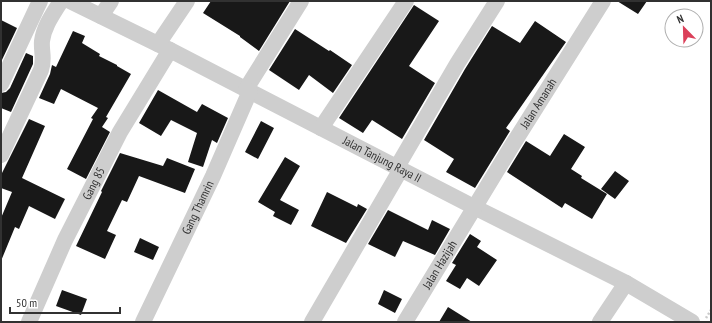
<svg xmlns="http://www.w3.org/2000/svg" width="712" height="323" viewBox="0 0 712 323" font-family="'PT Sans Narrow',sans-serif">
<rect width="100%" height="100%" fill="#fff"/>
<path fill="#181818" d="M211,1H290L259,51L240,37V36L203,13Z
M617,1H647L638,14Z
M414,5L439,21L409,66L435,83L402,139L372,120L363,133L339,118Z
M1,20L17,28L1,62Z
M535,21L566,42L506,128L510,131L475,188L446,172L454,159L424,140L465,69L492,26L520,43Z
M295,29L329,51L330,50L352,65L333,93L309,75L299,90L269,70Z
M73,31L85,36L82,43L100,54L99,56L117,65V66L131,74L106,117L108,118L102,127L110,132L86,179L67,169L93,119L91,118L98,108L61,89L54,104L39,98L50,74L52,65L56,67Z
M26,53L33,56V64L11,112L1,108V93L6,92L10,88Z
M158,90L197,112L202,104L228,118L217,143L212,140L203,167L188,162L197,133L171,120L161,136L139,123Z
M29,119L45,126L22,178L65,199L55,219L29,206L19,229L15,227L1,261V218L12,192L1,188V175Z
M261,121L274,128L258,159L245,152Z
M564,134L585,147L571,169L582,176L581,178L607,194L592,219L565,203L562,208L507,172L526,141L550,156Z
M120,153L163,166L167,158L195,169L185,193L139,176L127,202L122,200L107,231L116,235L105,259L76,246L102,192L101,191Z
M285,157L300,166L280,200L299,210L291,225L273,216L275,212L258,202Z
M615,171L629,181L615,199L601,189Z
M327,192L357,207L358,204L367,209L346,243L311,226Z
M388,210L428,230L432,220L450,229L435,255L403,241L395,257L368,244Z
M470,234L481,241L477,247L497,260L479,286L467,278L460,289L446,281L456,265L452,263Z
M140,238L159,247L153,260L134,252Z
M62,290L87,299L81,315L56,306Z
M384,290L402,299L395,313L378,304Z
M448,307L472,322H439Z"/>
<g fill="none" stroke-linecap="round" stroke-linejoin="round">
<path stroke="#cbcbcb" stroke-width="2.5" stroke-dasharray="2 2" stroke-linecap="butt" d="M706,318L711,310"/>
<g stroke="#cecece" stroke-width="16">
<path id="s1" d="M70,1L170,50L474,207L626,283L692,322"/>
<path d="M101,16L111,1"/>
<path d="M158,44L187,1"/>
<path d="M1,84L40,1"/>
<path d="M246,89L301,1"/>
<path d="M321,128L406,1"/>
<path d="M1,155L41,70C45,59 41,51 42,41C44,26 53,14 61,1"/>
<path d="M397,167L457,64L497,1"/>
<path id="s2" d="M29,322L65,240L120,132L170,50"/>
<path id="s3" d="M143,322L213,176L250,91"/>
<path d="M312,322L401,169"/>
<path id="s4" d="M405,322L513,144L603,1"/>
<path d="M600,322L626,283"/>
</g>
</g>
<g text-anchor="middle" stroke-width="4" stroke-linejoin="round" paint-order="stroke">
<g font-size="12" fill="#313131" stroke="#fff">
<text dy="4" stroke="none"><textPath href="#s4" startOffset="256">Jalan Amanah</textPath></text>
<text dy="4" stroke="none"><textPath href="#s1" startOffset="350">Jalan Tanjung Raya II</textPath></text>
<text dy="4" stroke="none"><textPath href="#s2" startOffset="153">Gang 85</textPath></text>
<text dy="4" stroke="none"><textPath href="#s3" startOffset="127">Gang Thamrin</textPath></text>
<text dy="4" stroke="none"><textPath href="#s4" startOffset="67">Jalan Hazijah</textPath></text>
</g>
</g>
<rect width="712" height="323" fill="none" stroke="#313131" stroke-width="4"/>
<g transform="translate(684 28) rotate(337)"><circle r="19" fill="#ffffff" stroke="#adadad"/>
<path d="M0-3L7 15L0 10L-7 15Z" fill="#db405a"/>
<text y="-6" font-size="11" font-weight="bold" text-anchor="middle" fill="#313131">N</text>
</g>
<path d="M10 307v6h110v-6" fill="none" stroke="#313131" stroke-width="2"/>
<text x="16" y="307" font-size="12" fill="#313131" stroke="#ffffff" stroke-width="3" paint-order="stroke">50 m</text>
</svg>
